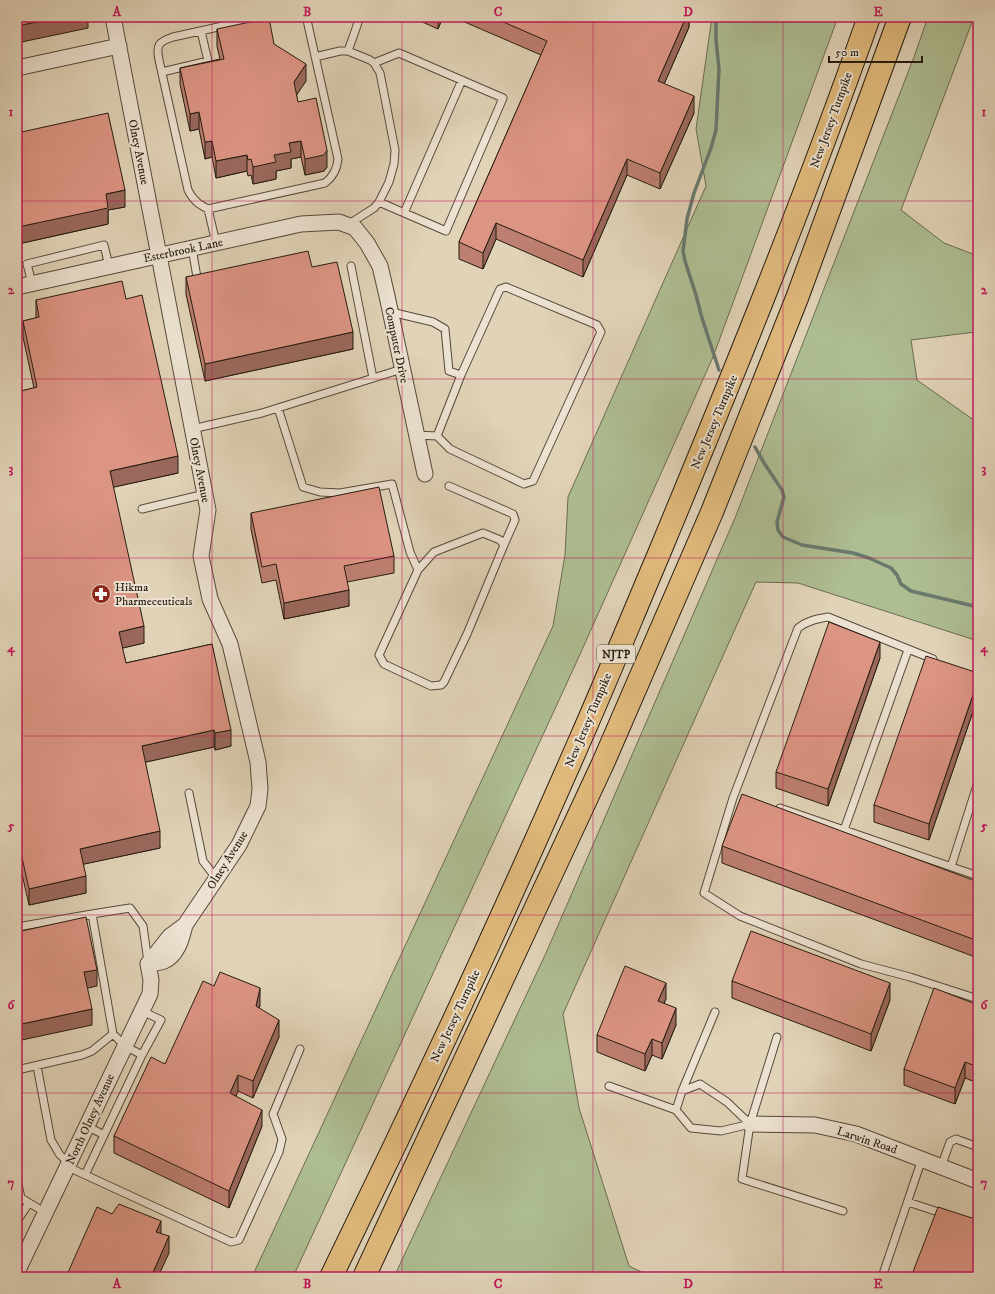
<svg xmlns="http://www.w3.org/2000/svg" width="995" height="1294" viewBox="0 0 995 1294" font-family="'IM FELL DW Pica',serif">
<rect width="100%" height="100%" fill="#e1d3b8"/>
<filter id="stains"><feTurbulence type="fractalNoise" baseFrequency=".005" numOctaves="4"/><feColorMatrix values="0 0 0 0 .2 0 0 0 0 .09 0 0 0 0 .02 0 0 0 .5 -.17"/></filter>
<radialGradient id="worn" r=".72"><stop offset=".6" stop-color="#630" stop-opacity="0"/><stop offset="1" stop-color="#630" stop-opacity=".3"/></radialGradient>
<path fill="#aebd92" stroke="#6a6c51" d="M712,17H838L713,357L577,661L293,1277H252L553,626L565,555L568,497L706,186L696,129Z
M928,17H974L901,210L944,243L978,256V329L975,332L911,340L917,380L978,423V641L798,583L756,582L563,1014L579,1108L629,1266L652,1277H394L546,953L735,518L914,57Z"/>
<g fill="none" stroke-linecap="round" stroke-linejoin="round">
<path stroke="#68796e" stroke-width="3.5" d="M716,17V40L719,69L716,130L711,148L694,193L687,219L683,251L685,261L696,295L702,318L719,370
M755,447L764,463L782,490L784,497L777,522L778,530L783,537L802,545L853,553L869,558L891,568L897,575L901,584L911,591L978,607"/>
<g stroke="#54493a" stroke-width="9">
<path id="service" d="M263,17L173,37C158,42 156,45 159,60L188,190C193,200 198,204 208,209L325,183C333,177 337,170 338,159L307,20L305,17
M348,51L360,17
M315,57L340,51H348L370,60L374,63L380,73L395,150L394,164L389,182L379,202L374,208L349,224
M374,63L399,53L503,98L446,231L379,202
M162,72L208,61L201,31
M208,209L216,243
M404,213L462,80
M192,248L198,283
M351,266L373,378
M32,283L27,264L104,245L109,266
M391,312L433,322L445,329L449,371L461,375L500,289L506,287L597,325L601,332L533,481L524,484L450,449L437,436L416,435
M278,408L303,487L320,492L340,493L392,484L410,552L418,570
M192,429L262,413L402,369
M437,436L461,375
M449,486L513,514L515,520L504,545
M142,509L205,494
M483,533L500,540L504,545L467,634L444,682L441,685L431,686L384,664L379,655L418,570L434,552Z
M933,659L828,617C816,619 807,621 798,628L733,798L704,893L740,916L861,964L910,977L978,999
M189,793L203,861L216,878
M780,808L978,876
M844,830L908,650
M951,867L978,782
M92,914L130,908L143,926L148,962
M17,927L92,914L113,1034L125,1046L142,1055L104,1135
M142,1011L161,1020L142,1055
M777,1037L750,1124L742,1179L843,1211
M37,1066L51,1140L60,1155L69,1163
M17,1070L82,1055L92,1051L113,1034
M700,1084L727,1102L750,1124L721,1131L691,1128L676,1110L682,1091Z
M609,1086L676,1110
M682,1091L715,1012
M68,1167L231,1242L239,1240L279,1152L282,1139L273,1114L300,1049
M941,1167L950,1142L956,1139L978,1147
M85,1175L104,1135L87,1126
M17,1180L21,1198L46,1213
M908,1202L944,1214
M17,1221L29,1203
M882,1277L922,1159"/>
</g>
<g stroke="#54493a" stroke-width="17">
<path id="minor" d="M113,17L208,510L201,556L210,599L230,644L258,762L260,789L258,806L239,845L185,925L170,936L148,964C154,963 160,963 164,961C178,955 182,937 185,925
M17,68L119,46
M17,287L301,224L339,222L355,228L367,243L380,266L387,296L425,474
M750,1124L815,1125L856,1134L978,1181
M17,1272L150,994L151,980L148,964"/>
</g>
<g stroke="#251b10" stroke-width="24">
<path id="motorway" d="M331,1277C418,1100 501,921 580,740C607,679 632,617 658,556C732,378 805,199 869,17
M364,1277L604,761L712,512L797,298L900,17"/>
</g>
<use href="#service" stroke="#ece2d1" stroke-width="7"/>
<use href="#minor" stroke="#ece2d1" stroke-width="15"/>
<use href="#motorway" stroke="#e0ba7c" stroke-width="22"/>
</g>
<path fill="#bd7f71" stroke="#251b10" d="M411,17H443L438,29Z
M453,17H689V27L664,84L694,113L660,189L627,175L583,277L496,239L483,269L459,259V242L541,55Z
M217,29L274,44L306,81L296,94L298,102L327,167L324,171L305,175L301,157L291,159V168L276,171V179L253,184L251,175L248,176L247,171L216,178L212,157L205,159L199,129L190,131L180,84V68L220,59L217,46Z
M17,133L125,207L108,210V224L18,244L17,240Z
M312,267L353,349L205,381L186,294V277Z
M126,299L178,473L113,487L144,643L122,648L126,663L212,644L231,746L215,750L214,747L145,762L160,848L83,864L86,893L29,905L17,852V392L34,388L23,337V321L36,318V300Z
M251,513L394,556V573L347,582L349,606L284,619L276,580L262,583L251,529Z
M880,658L828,806L776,788V772Z
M978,673V697L929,840L874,822V805Z
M722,846L978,882V958L722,863Z
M732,981L890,1000L871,1051L732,998Z
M214,986L260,1005L259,1008L279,1037L253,1098L238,1091L236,1096L262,1126L229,1208L114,1153V1136L165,1064Z
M666,999L664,1003L676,1025L662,1059L652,1055L645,1071L597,1052V1035Z
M978,1005V1083L965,1078L955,1104L904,1085V1069Z"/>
<path fill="#9a685c" stroke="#251b10" d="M61,17H88V28L17,43V26Z
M438,17H443L438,29Z
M686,17H689V27L658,98V81Z
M306,64V81L294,99V82Z
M694,96V113L660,189V173Z
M199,112V129L190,131V114Z
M212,141V157L205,159V142Z
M301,141V157L291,159V168L276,171V179L253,184V167L274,155L289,143Z
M327,150V167L324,171L305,175V159Z
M247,155V171L216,178V161Z
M627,159V175L583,277V260Z
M125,190V207L108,210V224L18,244V227L106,194Z
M496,223V239L483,269V253Z
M353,332V349L205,381V364Z
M178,456V473L110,488V471Z
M349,590V606L284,619V603Z
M144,626V643L119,649V632Z
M880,642V658L828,806V789Z
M978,680V697L929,840V824Z
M214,730V747L142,763V746Z
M231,730V746L215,750V733Z
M160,831V848L80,865V849Z
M86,876V893L29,905V889Z
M97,970V986L84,989V972Z
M666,983V999L658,1017V1001Z
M890,983V1000L871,1051V1034Z
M260,988V1005L256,1023V1006Z
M676,1008V1025L662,1059V1043Z
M92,1009V1025L17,1041V1025Z
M279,1020V1037L253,1098V1081Z
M652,1039V1055L645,1071V1054Z
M965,1062V1078L955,1104V1088Z
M238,1075V1091L230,1110V1093Z
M262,1110V1126L229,1208V1191Z
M161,1221V1237L156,1232Z
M169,1236V1253L158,1277H151Z
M978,1265V1277H974Z"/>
<path fill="#dc9483" stroke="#251b10" d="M17,17H61L17,26Z
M492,17H686L658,81L694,96L660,173L627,159L583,260L496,223L483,253L459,242L547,41Z
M269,18L274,44L306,64L294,82L298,102L316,98L327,150L324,155L305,159L301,141L289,143L291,152L274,155L276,162L253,167L251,159L248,160L247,155L216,161L212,141L205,142L199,112L190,114L180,68L224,59L217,29Z
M108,113L125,190L106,194L108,208L18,227L17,224V133Z
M308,251L312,267L337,262L353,332L205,364L186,277Z
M122,281L126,299L142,295L178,456L110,471L144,626L119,632L126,663L212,644L231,730L215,733L214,730L142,746L160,831L80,849L86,876L29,889L17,835V392L37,387L23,321L39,317L36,300Z
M379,487L394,556L344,566L349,590L284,603L276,564L262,567L251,513Z
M829,622L880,642L828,789L776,772Z
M926,656L978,673V680L929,824L874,805Z
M742,794L978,882V941L722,846Z
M86,917L97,970L84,972L92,1009L17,1025V932Z
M751,931L890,983L871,1034L732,981Z
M625,966L666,983L658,1001L676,1008L662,1043L652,1039L645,1054L597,1035Z
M220,972L260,988L256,1006L279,1020L253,1081L238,1075L230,1093L262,1110L229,1191L114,1136L151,1057L165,1064L203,981L214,986Z
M934,988L978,1005V1067L965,1062L955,1088L904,1069Z
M119,1204L161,1221L156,1232L169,1236L151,1277H66L97,1207L112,1214Z
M938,1207L978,1220V1265L974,1277H911Z"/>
<path fill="none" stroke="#c2185b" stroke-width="1" stroke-opacity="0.55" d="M212,17V1277M402,17V1277M593,17V1277M783,17V1277M17,201H978M17,379H978M17,558H978M17,736H978M17,915H978M17,1093H978"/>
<defs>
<g id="pharmacy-disc" transform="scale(1)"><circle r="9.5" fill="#8f2418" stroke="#ece2d1"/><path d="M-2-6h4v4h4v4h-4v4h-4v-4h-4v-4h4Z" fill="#fff"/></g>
</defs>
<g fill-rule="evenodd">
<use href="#pharmacy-disc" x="101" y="594"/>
</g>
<g text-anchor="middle" stroke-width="4" stroke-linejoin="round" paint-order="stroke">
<rect fill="#ece2d1" stroke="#61574a" stroke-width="1" x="597" y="645" width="38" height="18" rx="3"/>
<g font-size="11" font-weight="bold" fill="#251b10">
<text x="616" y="658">NJTP</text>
</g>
<g font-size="12" fill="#251b10" stroke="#ece2d1">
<text transform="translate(831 120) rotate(-70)" y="4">New Jersey Turnpike</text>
<text transform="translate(139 152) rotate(79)" y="4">Olney Avenue</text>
<text transform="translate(183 250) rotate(-12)" y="4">Esterbrook Lane</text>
<text transform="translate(397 345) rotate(78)" y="4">Computer Drive</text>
<text transform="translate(714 422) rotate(-67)" y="4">New Jersey Turnpike</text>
<text transform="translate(200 470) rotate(79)" y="4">Olney Avenue</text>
<text transform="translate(588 720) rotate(-67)" y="4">New Jersey Turnpike</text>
<text transform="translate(227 860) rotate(-58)" y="4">Olney Avenue</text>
<text transform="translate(455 1016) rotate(-65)" y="4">New Jersey Turnpike</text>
<text transform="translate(90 1119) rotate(-65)" y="4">North Olney Avenue</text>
<text transform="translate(867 1140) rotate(18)" y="4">Larwin Road</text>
</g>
<g font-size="12" fill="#251b10" stroke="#ece2d1" text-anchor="start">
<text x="115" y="591">Hikma<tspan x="115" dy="14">Pharmeceuticals</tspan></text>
</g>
</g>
<rect width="995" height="1294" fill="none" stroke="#e1d3b8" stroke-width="44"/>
<path d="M829 56v6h93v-6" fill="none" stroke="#251b10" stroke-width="2"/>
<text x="835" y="56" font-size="12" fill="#251b10" stroke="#ece2d1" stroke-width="3" paint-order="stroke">50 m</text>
<rect x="22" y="22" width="951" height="1250" fill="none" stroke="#c2185b" stroke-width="1.5"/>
<g font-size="13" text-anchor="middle" font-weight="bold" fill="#c2185b">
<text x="117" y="16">A</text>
<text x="307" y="16">B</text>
<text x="498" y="16">C</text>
<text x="688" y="16">D</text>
<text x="878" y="16">E</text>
<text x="11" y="116">1</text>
<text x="984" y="116">1</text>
<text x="11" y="294">2</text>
<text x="984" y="294">2</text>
<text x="11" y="473">3</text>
<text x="984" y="473">3</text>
<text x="11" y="652">4</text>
<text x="984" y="652">4</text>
<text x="11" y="830">5</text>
<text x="984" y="830">5</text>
<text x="11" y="1009">6</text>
<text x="984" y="1009">6</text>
<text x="11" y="1187">7</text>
<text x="984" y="1187">7</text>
<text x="117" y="1288">A</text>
<text x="307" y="1288">B</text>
<text x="498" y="1288">C</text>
<text x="688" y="1288">D</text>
<text x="878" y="1288">E</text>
</g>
<rect width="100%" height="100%" filter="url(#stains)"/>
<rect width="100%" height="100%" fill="url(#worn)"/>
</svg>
